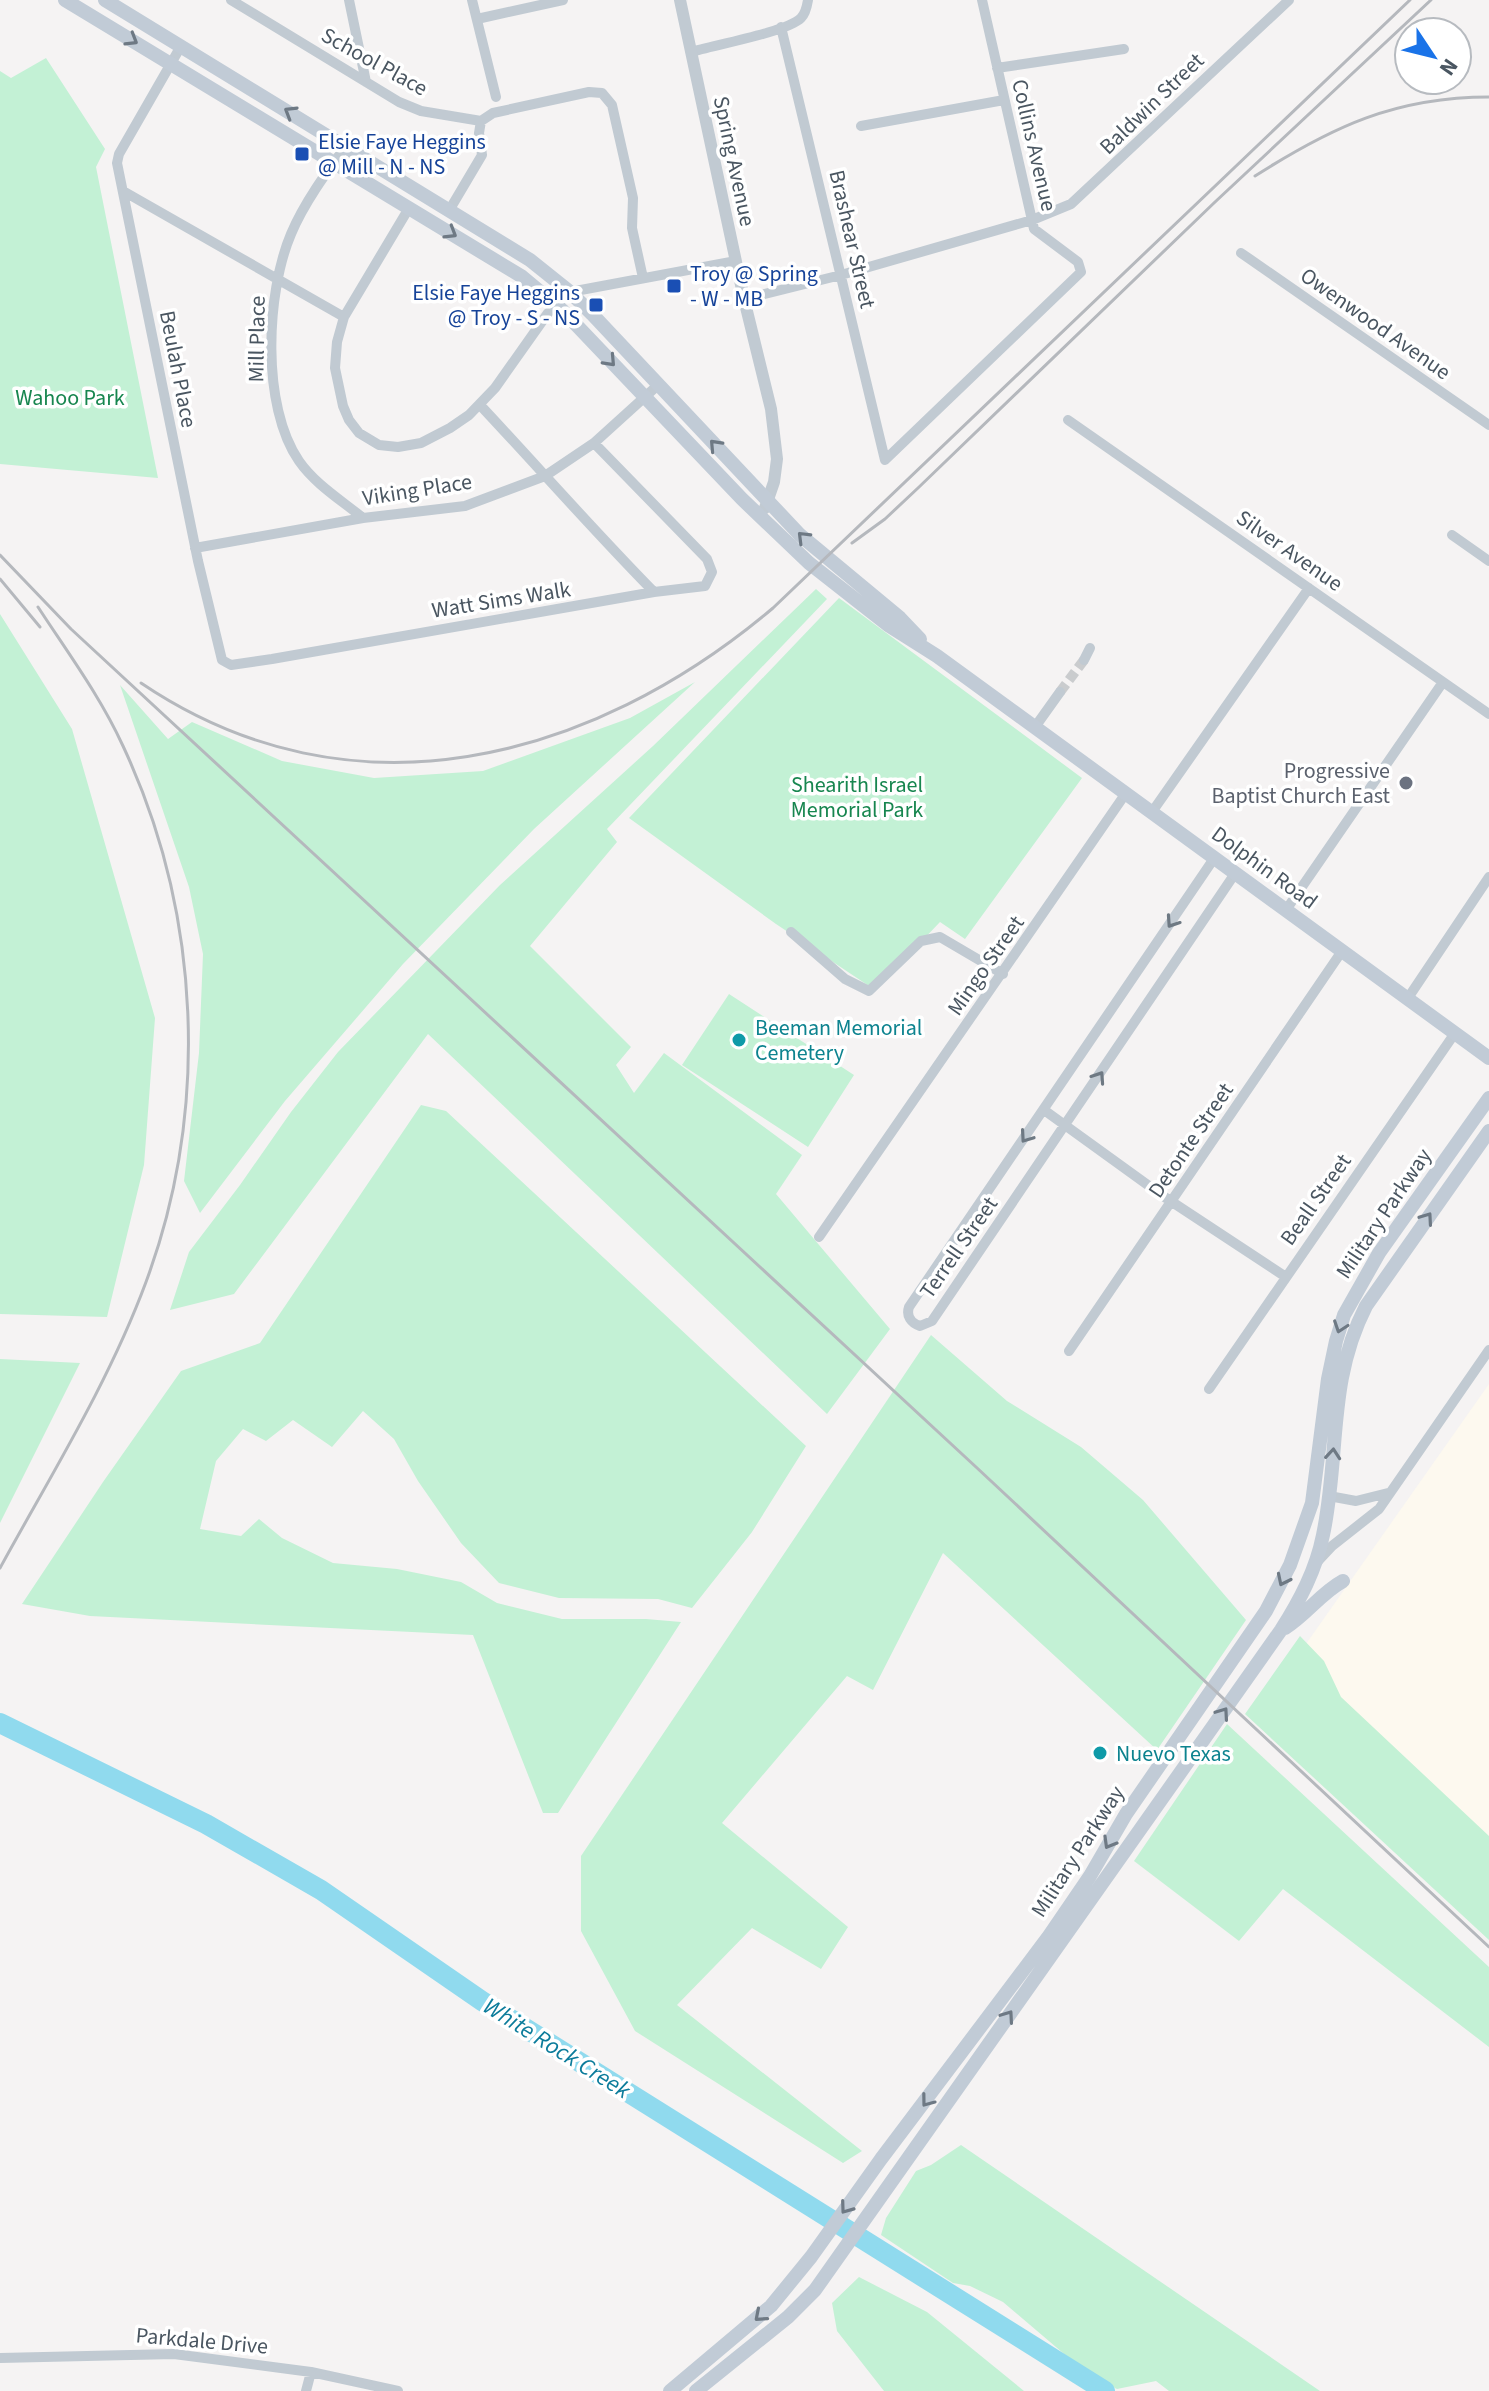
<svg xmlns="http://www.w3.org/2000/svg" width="1489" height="2391" viewBox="0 0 1489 2391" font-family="'Source Sans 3',sans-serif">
<rect width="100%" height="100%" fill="#f5f3f3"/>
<path fill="#fdf9ef" d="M1489,1384V1893L1275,1688Z"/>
<path fill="#c3f1d5" d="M46,58L105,149L96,167L158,478L0,464V71L11,78Z
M816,589L827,599L607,829L617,842L530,946L631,1047L616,1065L634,1093L664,1053L802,1155L776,1194L890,1329L827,1414L428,1034L234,1294L170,1310L189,1252L240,1185L291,1112L338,1052L500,885L653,746Z
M839,598L1082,778L965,939L940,922L875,990L776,924L629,818Z
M0,614L72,729L155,1018L144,1165L107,1317L0,1314Z
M695,682L534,829L403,964L285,1101L200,1213L184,1181L199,1053L203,954L189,887L120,685L168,739L192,722L282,761L374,778L483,771L630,718Z
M729,994L854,1075L808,1147L682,1065Z
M421,1105L446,1111L806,1446L752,1532L692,1608L658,1599L559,1598L499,1583L461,1543L418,1481L394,1439L363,1411L332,1447L293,1420L266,1441L243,1429L216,1461L200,1529L241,1536L259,1519L282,1538L333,1563L397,1569L461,1582L497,1603L562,1619H646L681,1622L558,1813H543L473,1635L90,1616L22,1604L103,1482L181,1371L260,1343Z
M931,1335L1007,1401L1081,1447L1143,1500L1246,1620L1157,1750L943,1553L873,1690L847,1676L722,1823L848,1927L821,1969L752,1928L677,2005L862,2151L843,2163L635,2031L581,1931V1856Z
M0,1359L80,1363L0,1523Z
M1300,1636L1324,1661L1341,1697L1489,1836V1940L1245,1714Z
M1227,1724L1489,1967V2047L1283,1889L1239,1941L1134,1861Z
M961,2145L1320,2391H1169L1156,2381L1117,2389L1090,2376L1003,2302L970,2286L953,2283L881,2235L886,2218L916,2171L931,2165Z
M859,2277L927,2312L1024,2391H884L837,2331L832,2303Z"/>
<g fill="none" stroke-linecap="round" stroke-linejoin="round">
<path stroke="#90daee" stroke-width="20" d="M0,1723L206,1824L321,1890L482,2001L1105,2391"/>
<path stroke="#caccce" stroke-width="10" stroke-dasharray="10 5" stroke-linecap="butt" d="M1060,692L1084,660"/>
<path stroke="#c1cad2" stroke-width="10" d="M231,0L399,102L421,111L481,121L493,113L589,92L602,93L612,105L633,198L632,228L643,278
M349,0L366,82
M472,0L496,97
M477,19L563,0
M781,27L885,460
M181,46L119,154L117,163L198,561L222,660L231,665L272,659L654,592L705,586L712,572L707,559L594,443
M691,52C714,45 787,32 801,18C806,13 807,6 808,0
M997,68L1124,49
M861,126L1004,100
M346,146C326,173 304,203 291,234C266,293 261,406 299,461C315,484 341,500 363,518
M123,191L344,317
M409,208L344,317L337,342L335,368L343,406L349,420L359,433L379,445L398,447L421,443L450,428L469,415L495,388L548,313L570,292L736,261
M450,209L482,155L479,133L481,121
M1241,253L1489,425
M744,299L841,275L1032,220L1071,204L1289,0
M480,405C538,467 594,531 654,592
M1068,420L1489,714
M885,460L1081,272L1078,262L1034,229L982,0
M1452,535L1489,561
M195,548L363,518L465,506L545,476L594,443L658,385
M1084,660L1090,648
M1035,727L1060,692
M1152,812L1309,588
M1215,857L909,1307C906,1316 911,1323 920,1326L932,1321L1236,872
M1286,910L1443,682
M791,932L845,979L869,991L921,941L940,937L1003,974
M1408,998L1489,877
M1044,1110L1163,1196L1286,1277
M819,1237L1126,793
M1069,1351L1342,951
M1209,1389L1455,1033
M1329,1496L1356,1501L1388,1493
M1317,1562L1332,1546L1379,1509L1489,1350
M0,2358L174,2354L311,2372L398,2391
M306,2391L311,2372"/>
<path stroke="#c1cad2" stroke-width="12" d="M680,0L744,299L771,409L777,459L774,482L765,508"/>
<path stroke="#c1cbd6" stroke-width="14" d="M65,0L521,276L563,311L742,499L809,563L888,625L937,656L1489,1058
M105,0L530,260L570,292L592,314L800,535L900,618L920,639
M1285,1628C1307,1614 1321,1593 1343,1581
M670,2391L771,2306L811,2257L881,2159L1049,1936L1090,1876L1126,1814L1266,1611L1290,1565L1312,1503L1328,1379L1336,1341L1344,1315L1379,1253L1489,1098
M696,2391L788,2317L815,2290L1281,1630C1300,1600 1316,1570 1323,1535C1340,1455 1327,1382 1366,1306L1489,1131"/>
<path stroke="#b5b8bd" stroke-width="3" d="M1255,176C1332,127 1395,97 1489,97
M852,543L885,519L918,488L1215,202L1431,0
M0,555L71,629L976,1467L1489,1947
M0,579L40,627
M141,683C351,825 591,762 773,608L1410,0
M0,1568C51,1475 109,1382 146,1282C210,1109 201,913 123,746C100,696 68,653 38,607"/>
</g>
<defs><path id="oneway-chevron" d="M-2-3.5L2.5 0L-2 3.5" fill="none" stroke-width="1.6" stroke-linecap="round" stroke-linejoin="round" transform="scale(2)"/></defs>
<g stroke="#6e7984">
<use href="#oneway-chevron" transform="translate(132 40) rotate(31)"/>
<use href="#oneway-chevron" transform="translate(290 112) rotate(-149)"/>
<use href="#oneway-chevron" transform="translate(451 233) rotate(31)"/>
<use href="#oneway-chevron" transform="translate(610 361) rotate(47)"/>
<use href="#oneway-chevron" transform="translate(715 445) rotate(-133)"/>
<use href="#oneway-chevron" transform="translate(803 537) rotate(-135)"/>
<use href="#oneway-chevron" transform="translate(1427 1218) rotate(-55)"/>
<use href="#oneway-chevron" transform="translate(1340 1327) rotate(109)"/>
<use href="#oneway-chevron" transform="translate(1333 1454) rotate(-85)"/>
<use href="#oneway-chevron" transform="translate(1283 1580) rotate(116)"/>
<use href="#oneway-chevron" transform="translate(1223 1713) rotate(-55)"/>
<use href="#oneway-chevron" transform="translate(1109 1843) rotate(120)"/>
<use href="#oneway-chevron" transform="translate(1008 2016) rotate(-55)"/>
<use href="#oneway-chevron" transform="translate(927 2101) rotate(127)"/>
<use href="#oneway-chevron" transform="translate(846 2208) rotate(126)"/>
<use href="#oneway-chevron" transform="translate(760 2316) rotate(139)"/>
</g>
<g stroke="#6e7983">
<use href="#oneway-chevron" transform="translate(1172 922) rotate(124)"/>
<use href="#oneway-chevron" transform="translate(1099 1077) rotate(-56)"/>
<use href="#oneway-chevron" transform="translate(1026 1137) rotate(125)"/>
</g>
<g fill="#1a4fb4" stroke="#fff" stroke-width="3">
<rect x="294" y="146" width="16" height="16" rx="4"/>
<rect x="666" y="278" width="16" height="16" rx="4"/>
<rect x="588" y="297" width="16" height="16" rx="4"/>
</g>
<circle fill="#6b7280" stroke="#fff" stroke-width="3" cx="1406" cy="783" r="8"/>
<g fill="#0f9aa8" stroke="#fff" stroke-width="3">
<circle cx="739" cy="1040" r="8"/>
<circle cx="1100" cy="1753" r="8"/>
</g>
<g text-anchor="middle" stroke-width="7" stroke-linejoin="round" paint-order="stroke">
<g font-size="22" fill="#4a5661" stroke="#fff">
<text transform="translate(375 61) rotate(29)" y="8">School Place</text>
<text transform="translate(1151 103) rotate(-44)" y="8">Baldwin Street</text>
<text transform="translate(1035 145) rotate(77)" y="8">Collins Avenue</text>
<text transform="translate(735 161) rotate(78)" y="8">Spring Avenue</text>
<text transform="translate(853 239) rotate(77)" y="8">Brashear Street</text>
<text transform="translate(1376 323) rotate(35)" y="8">Owenwood Avenue</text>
<text transform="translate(256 339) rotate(-89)" y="8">Mill Place</text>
<text transform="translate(179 369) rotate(79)" y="8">Beulah Place</text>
<text transform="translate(417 489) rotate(-9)" y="8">Viking Place</text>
<text transform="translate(1290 550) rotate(35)" y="8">Silver Avenue</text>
<text transform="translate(501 599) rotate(-9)" y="8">Watt Sims Walk</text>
<text transform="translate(1265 867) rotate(36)" y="8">Dolphin Road</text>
<text transform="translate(985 965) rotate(-55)" y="8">Mingo Street</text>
<text transform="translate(1190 1140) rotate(-56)" y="8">Detonte Street</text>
<text transform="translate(1315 1199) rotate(-55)" y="8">Beall Street</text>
<text transform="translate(1383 1213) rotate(-56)" y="8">Military Parkway</text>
<text transform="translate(958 1247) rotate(-55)" y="8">Terrell Street</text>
<text transform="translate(1077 1851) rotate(-57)" y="8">Military Parkway</text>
<text transform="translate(202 2340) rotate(5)" y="8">Parkdale Drive</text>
</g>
<g font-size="22" fill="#164399" stroke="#fff" text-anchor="start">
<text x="318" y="149">Elsie Faye Heggins<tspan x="318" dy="25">@ Mill - N - NS</tspan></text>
<text x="690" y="281">Troy @ Spring<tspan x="690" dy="25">- W - MB</tspan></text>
<text x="580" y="300" text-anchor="end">Elsie Faye Heggins<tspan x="580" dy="25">@ Troy - S - NS</tspan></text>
</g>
<g font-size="22" fill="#17864f" stroke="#fff">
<text x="70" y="405">Wahoo Park</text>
<text x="857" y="792">Shearith Israel<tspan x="857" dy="25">Memorial Park</tspan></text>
</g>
<g font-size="22" fill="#5b616d" stroke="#fff" text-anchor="end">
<text x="1390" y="778">Progressive<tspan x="1390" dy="25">Baptist Church East</tspan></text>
</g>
<g font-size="22" fill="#0d838f" stroke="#fff" text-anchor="start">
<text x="755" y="1035">Beeman Memorial<tspan x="755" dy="25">Cemetery</tspan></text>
<text x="1116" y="1761">Nuevo Texas</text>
</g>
<g font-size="24" font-style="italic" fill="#0c7c9b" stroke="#fff">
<text transform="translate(557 2048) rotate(32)" y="8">White Rock Creek</text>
</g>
</g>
<g transform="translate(1433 56) rotate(125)"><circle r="38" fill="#ffffff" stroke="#b7bbc0" stroke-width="2"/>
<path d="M0-6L14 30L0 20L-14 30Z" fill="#1a73e8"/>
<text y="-12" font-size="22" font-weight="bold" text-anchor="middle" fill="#4a5661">N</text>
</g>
</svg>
